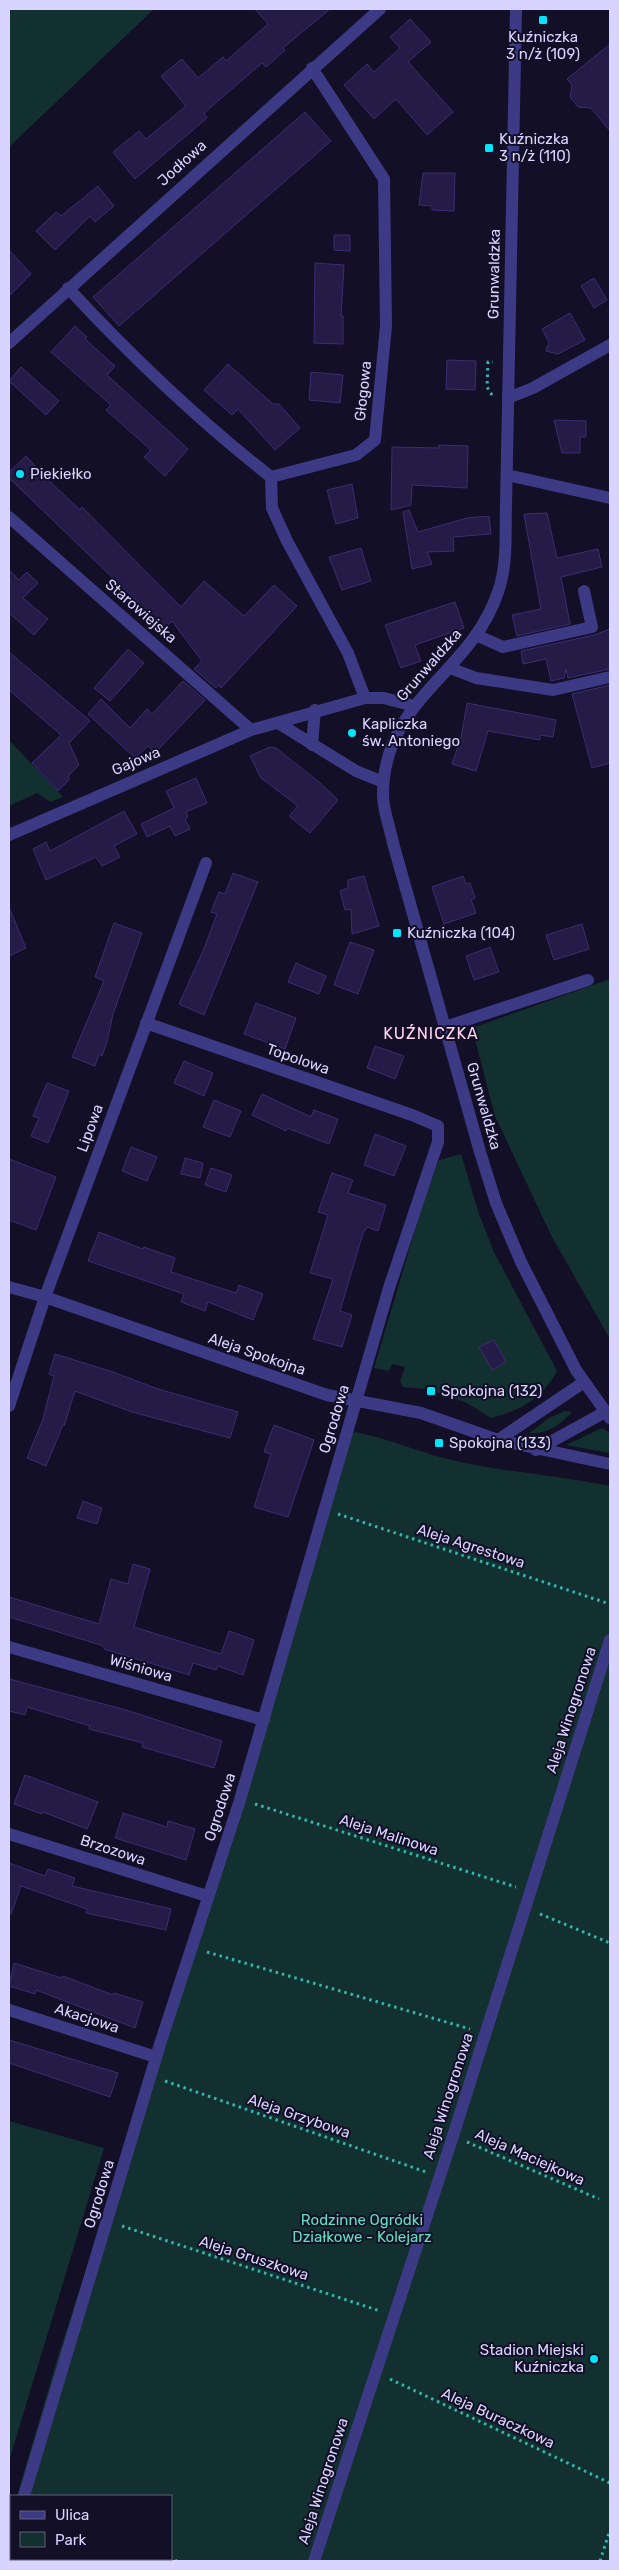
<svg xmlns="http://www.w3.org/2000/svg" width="619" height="2570" viewBox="0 0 619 2570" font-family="Rubik,sans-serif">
<rect width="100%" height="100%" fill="#130f26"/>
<path fill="#12302f" d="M9,9H154L9,147Z
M9,740L63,797L50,802L37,793L9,806Z
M610,979V1339L551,1235L495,1116L472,1028Z
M461,1154L479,1214L494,1252L557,1371C542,1399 521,1410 491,1418L467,1403L427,1389L403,1387L400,1381L405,1367L392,1364L389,1371L374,1368L420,1213L439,1160Z
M565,1411L572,1412C560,1425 547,1435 529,1433L549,1418Z
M602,1428L610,1433V1453L566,1445Z
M355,1432C387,1438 416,1451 447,1459C501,1472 556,1475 610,1486V2561H9V2526L11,2517V2559H171V2496H17L59,2353L161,2041L343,1438Z
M9,2121L104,2148L9,2461Z"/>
<path fill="#241b47" stroke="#3b2d73" d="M255,9H330L283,48L285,50L266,67L262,63L204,113L207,118L135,179L113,152L139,131L146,139L186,106L161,76L182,59L198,78L223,57L226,61L268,24Z
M410,19L431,42L408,62L453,112L427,135L396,99L374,119L344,85L367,64L374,72L400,48L390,37Z
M610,44V131L591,108L578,107L570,97L572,85L567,79Z
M305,112L331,141L119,326L93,297Z
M423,173H455L454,211L432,210V206L419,205Z
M98,186L114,206L95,222L90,216L55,250L36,231L56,212L61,216Z
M334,235H350V251L334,250Z
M9,250L31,274L9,296Z
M315,263L344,265L341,316H343V344L314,343Z
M594,278L607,300L594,308L581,286Z
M570,313L585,340L558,354L546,351L549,342L542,329Z
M75,326L87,337L85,339L115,366L107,375L188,449L165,476L144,457L151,450L106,410L111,405L51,352Z
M447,360L476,361L475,390L446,389Z
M228,364L273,404H279L300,428L275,450L238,409L232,415L204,390Z
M21,367L59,401L46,415L9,381Z
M311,372L343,375L340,403L309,400Z
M554,420L586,421V437H580V453H562Z
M439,445L468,446L467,488L412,485L411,505L391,510L392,447L439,448Z
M26,456L45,477L80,510L82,507L181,607L204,581L244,616L274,585L297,606L221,688L219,685L216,688L194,669L202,661L172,621L162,631L137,605L139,603L9,478V472Z
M352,484L358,518L336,524L327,490Z
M409,510L418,532L467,518L489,516L491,534L453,537L454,551L427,552L432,564L412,569L403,512Z
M547,513L557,558L598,549L602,567L561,577L570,624L517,636L512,615L541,609L524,514Z
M361,548L371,581L342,590L329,557Z
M9,570L19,580L27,572L38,583L23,598L48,619L34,635L9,613Z
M455,602L464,628L415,645L421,661L401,668L385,625Z
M610,629V669L568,678L566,669L564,678L551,681L546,659L523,664L521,651L594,635Z
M128,649L144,663L110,701L94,688Z
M9,652L90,721L69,743L79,765L69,775V780L58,791L32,763L61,735L9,690Z
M183,681L205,700L155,753L148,746L135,758L88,714L101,699L130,728L147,709L152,714Z
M610,685V763L592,768L572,694Z
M467,703L556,720L553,737L540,735V740L488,731L476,771L452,764L461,738Z
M270,747L276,748L319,782L338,800L310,833L289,816L298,806L261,778L250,756Z
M196,778L207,803L186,812L188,817L185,819L190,829L175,836L170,826L147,837L141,824L174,808L166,791Z
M124,811L137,834L114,846L120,857L102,866L96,857L46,880L33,849L46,842L50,851Z
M233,873L258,882L204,1015L179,1004L203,951L217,914L211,912L219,892L225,894Z
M364,876L379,926L352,934L351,909L345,910L340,891L348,888V880Z
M463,876L466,884L470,883L475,898L471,900L476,913L444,924L432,887Z
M9,907L26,948L9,956Z
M114,923L142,933L113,1014L107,1042L102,1056L99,1054L95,1066L72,1057L104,981L95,977Z
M582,924L589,949L554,960L546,935Z
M350,942L374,950L358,994L334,985Z
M490,947L499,972L474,980L466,956Z
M296,963L326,976L319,994L288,982Z
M256,1003L296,1018L285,1049L244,1034Z
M375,1046L404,1056L395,1079L367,1068Z
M184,1061L213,1073L204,1096L174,1083Z
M47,1083L69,1091L48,1143L31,1136L39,1118L33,1116Z
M262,1094L311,1117L314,1110L338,1119L329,1144L287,1128L286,1131L252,1115Z
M214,1100L241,1111L230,1137L203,1127Z
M375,1134L406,1146L394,1176L364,1165Z
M131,1147L157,1157L147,1181L122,1171Z
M185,1158L203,1163L200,1178L181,1174Z
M9,1159L56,1177L36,1230L9,1220Z
M211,1168L232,1175L226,1192L205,1185Z
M332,1173L353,1180L348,1193L386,1205L378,1231L367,1227L363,1233L340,1311L352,1315L342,1347L313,1339L333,1279L310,1273L328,1215L318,1212Z
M99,1232L143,1249L144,1247L175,1258L171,1272L236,1293L239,1285L263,1294L253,1320L208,1302L205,1311L181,1302L184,1294L88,1261Z
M494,1340L506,1362L492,1370L479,1347Z
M55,1354L113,1372L158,1389L238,1412L230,1438L132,1412L75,1391L64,1426L63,1425L46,1466L27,1458L43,1419L54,1376L49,1374Z
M274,1425L314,1440L288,1517L254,1507L271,1454L264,1452Z
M83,1501L102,1508L97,1524L77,1518Z
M133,1564L150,1569L134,1627L221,1654L229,1631L254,1640L243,1675L218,1666L216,1670L193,1663L189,1675L104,1649V1646L9,1617V1597L99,1624L111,1579L128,1584Z
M9,1679L126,1710L222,1741L214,1768L142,1747L143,1743L89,1729L90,1726L27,1707L25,1715L9,1711Z
M25,1775L98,1802L87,1829L43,1812L42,1814L14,1804Z
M123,1813L167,1827L168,1821L195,1829L186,1860L115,1838Z
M9,1863L45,1876L48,1869L75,1878L72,1886L171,1909L166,1930L86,1913L87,1909L21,1886L11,1914L9,1913Z
M14,1963L62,1978L63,1976L113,1995L114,1993L143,2002L135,2028L36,1990L35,1994L9,1986Z
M9,2040L118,2073L110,2097L9,2063Z"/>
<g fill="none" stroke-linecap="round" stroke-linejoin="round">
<path stroke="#2fb8b0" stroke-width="3" stroke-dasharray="2.5 4" stroke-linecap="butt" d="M492,395L487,387L488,362H493
M338,1514L610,1604
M255,1804L516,1887
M540,1914L610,1943
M207,1952L470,2029
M165,2081L426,2172
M467,2142L599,2199
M122,2226L380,2311
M390,2379L610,2483
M169,2559L177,2561
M600,2561L610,2530"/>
<path stroke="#3d3a85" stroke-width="12" d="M516,9L506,505C505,533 508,564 498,592C471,674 383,698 383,795C383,810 390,828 393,843L480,1152L496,1203L521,1262L576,1370L610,1418
M68,288C131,356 198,420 271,477
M9,343L380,9
M508,398L533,388L610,345
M507,475L610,498
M271,477L356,455L375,440L386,326L384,179L312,68
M271,477L272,508L287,541L348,653L365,698
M9,517L251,730
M476,635L503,647L592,627L584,591
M450,668L476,678L553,690L610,677
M278,723L356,771L383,782
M312,745L315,710
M9,835L251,730L365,698H384L414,706
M445,1027L588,980
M9,1287L45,1297L327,1395L421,1413L498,1440L610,1464
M9,1406L45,1297L206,863
M498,1440L584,1382
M536,1450L605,1412
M9,1647L264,1720
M9,1834L207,1896
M9,2010L156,2057
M24,2496L161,2041L240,1800L389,1288L438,1142V1126L412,1115L146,1023
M9,2547L11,2538
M314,2561L453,2136L610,1640"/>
</g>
<g fill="#00e5ff" stroke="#130f26" stroke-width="2">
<rect x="538" y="15" width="10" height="10" rx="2.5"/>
<rect x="484" y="143" width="10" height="10" rx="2.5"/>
<circle cx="20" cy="474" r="5"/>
<circle cx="352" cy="733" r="5"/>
<rect x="392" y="928" width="10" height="10" rx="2.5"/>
<rect x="426" y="1386" width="10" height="10" rx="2.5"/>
<rect x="434" y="1438" width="10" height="10" rx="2.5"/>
<circle cx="594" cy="2359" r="5"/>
</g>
<g text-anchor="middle" stroke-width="4" stroke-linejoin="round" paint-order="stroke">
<g font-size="15" fill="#d9d4ff" stroke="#130f26" text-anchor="start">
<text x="543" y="42" text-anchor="middle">Kuźniczka<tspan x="543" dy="17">3 n/ż (109)</tspan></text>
<text x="499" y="144">Kuźniczka<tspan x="499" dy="17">3 n/ż (110)</tspan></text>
<text x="30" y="479">Piekiełko</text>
<text x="362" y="729">Kapliczka<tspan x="362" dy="17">św. Antoniego</tspan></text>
<text x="407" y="938">Kuźniczka (104)</text>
<text x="441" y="1396">Spokojna (132)</text>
<text x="449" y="1448">Spokojna (133)</text>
<text x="584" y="2355" text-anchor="end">Stadion Miejski<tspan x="584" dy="17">Kuźniczka</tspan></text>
</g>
<g font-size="15" fill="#d9d4ff" stroke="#130f26">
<text transform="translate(182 163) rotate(-42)" y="5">Jodłowa</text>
<text transform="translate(494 274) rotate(-89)" y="5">Grunwaldzka</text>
<text transform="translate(363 391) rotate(-84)" y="5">Głogowa</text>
<text transform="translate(141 611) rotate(41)" y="5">Starowiejska</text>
<text transform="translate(429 665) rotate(-49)" y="5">Grunwaldzka</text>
<text transform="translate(136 761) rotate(-23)" y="5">Gajowa</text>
<text transform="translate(298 1059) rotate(19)" y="5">Topolowa</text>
<text transform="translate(484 1106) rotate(74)" y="5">Grunwaldzka</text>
<text transform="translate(90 1128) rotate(-70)" y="5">Lipowa</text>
<text transform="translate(257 1354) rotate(19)" y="5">Aleja Spokojna</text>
<text transform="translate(334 1419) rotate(-73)" y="5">Ogrodowa</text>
<text transform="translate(471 1546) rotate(18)" y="5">Aleja Agrestowa</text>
<text transform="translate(141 1668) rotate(16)" y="5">Wiśniowa</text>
<text transform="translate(571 1710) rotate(-72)" y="5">Aleja Winogronowa</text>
<text transform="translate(220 1807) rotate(-72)" y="5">Ogrodowa</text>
<text transform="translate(389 1835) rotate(18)" y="5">Aleja Malinowa</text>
<text transform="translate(113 1850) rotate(18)" y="5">Brzozowa</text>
<text transform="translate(87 2018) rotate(18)" y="5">Akacjowa</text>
<text transform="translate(448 2096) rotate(-72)" y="5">Aleja Winogronowa</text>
<text transform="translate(299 2116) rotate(19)" y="5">Aleja Grzybowa</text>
<text transform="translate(530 2157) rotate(24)" y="5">Aleja Maciejkowa</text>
<text transform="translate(99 2194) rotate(-73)" y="5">Ogrodowa</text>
<text transform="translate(254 2258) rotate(18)" y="5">Aleja Gruszkowa</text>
<text transform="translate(498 2418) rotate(25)" y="5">Aleja Buraczkowa</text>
<text transform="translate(323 2481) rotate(-72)" y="5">Aleja Winogronowa</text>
</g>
<g font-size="15" fill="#5fe0c0" stroke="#130f26">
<text x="362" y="2225">Rodzinne Ogródki<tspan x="362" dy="17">Działkowe - Kolejarz</tspan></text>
</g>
<g font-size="16" letter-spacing="1" fill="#ffd6f0" stroke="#130f26">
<text x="431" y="1039">KUŹNICZKA</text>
</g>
</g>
<rect width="619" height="2570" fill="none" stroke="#d9d4ff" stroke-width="20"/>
<rect x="10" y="2495" width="162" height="65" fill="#130f26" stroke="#625e7d"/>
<rect x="20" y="2511" width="25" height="8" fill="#3d3a85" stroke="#625e7d"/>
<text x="55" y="2520" font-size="15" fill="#d9d4ff">Ulica</text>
<rect x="20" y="2532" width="25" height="15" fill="#12302f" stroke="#625e7d"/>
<text x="55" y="2545" font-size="15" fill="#d9d4ff">Park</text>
</svg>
